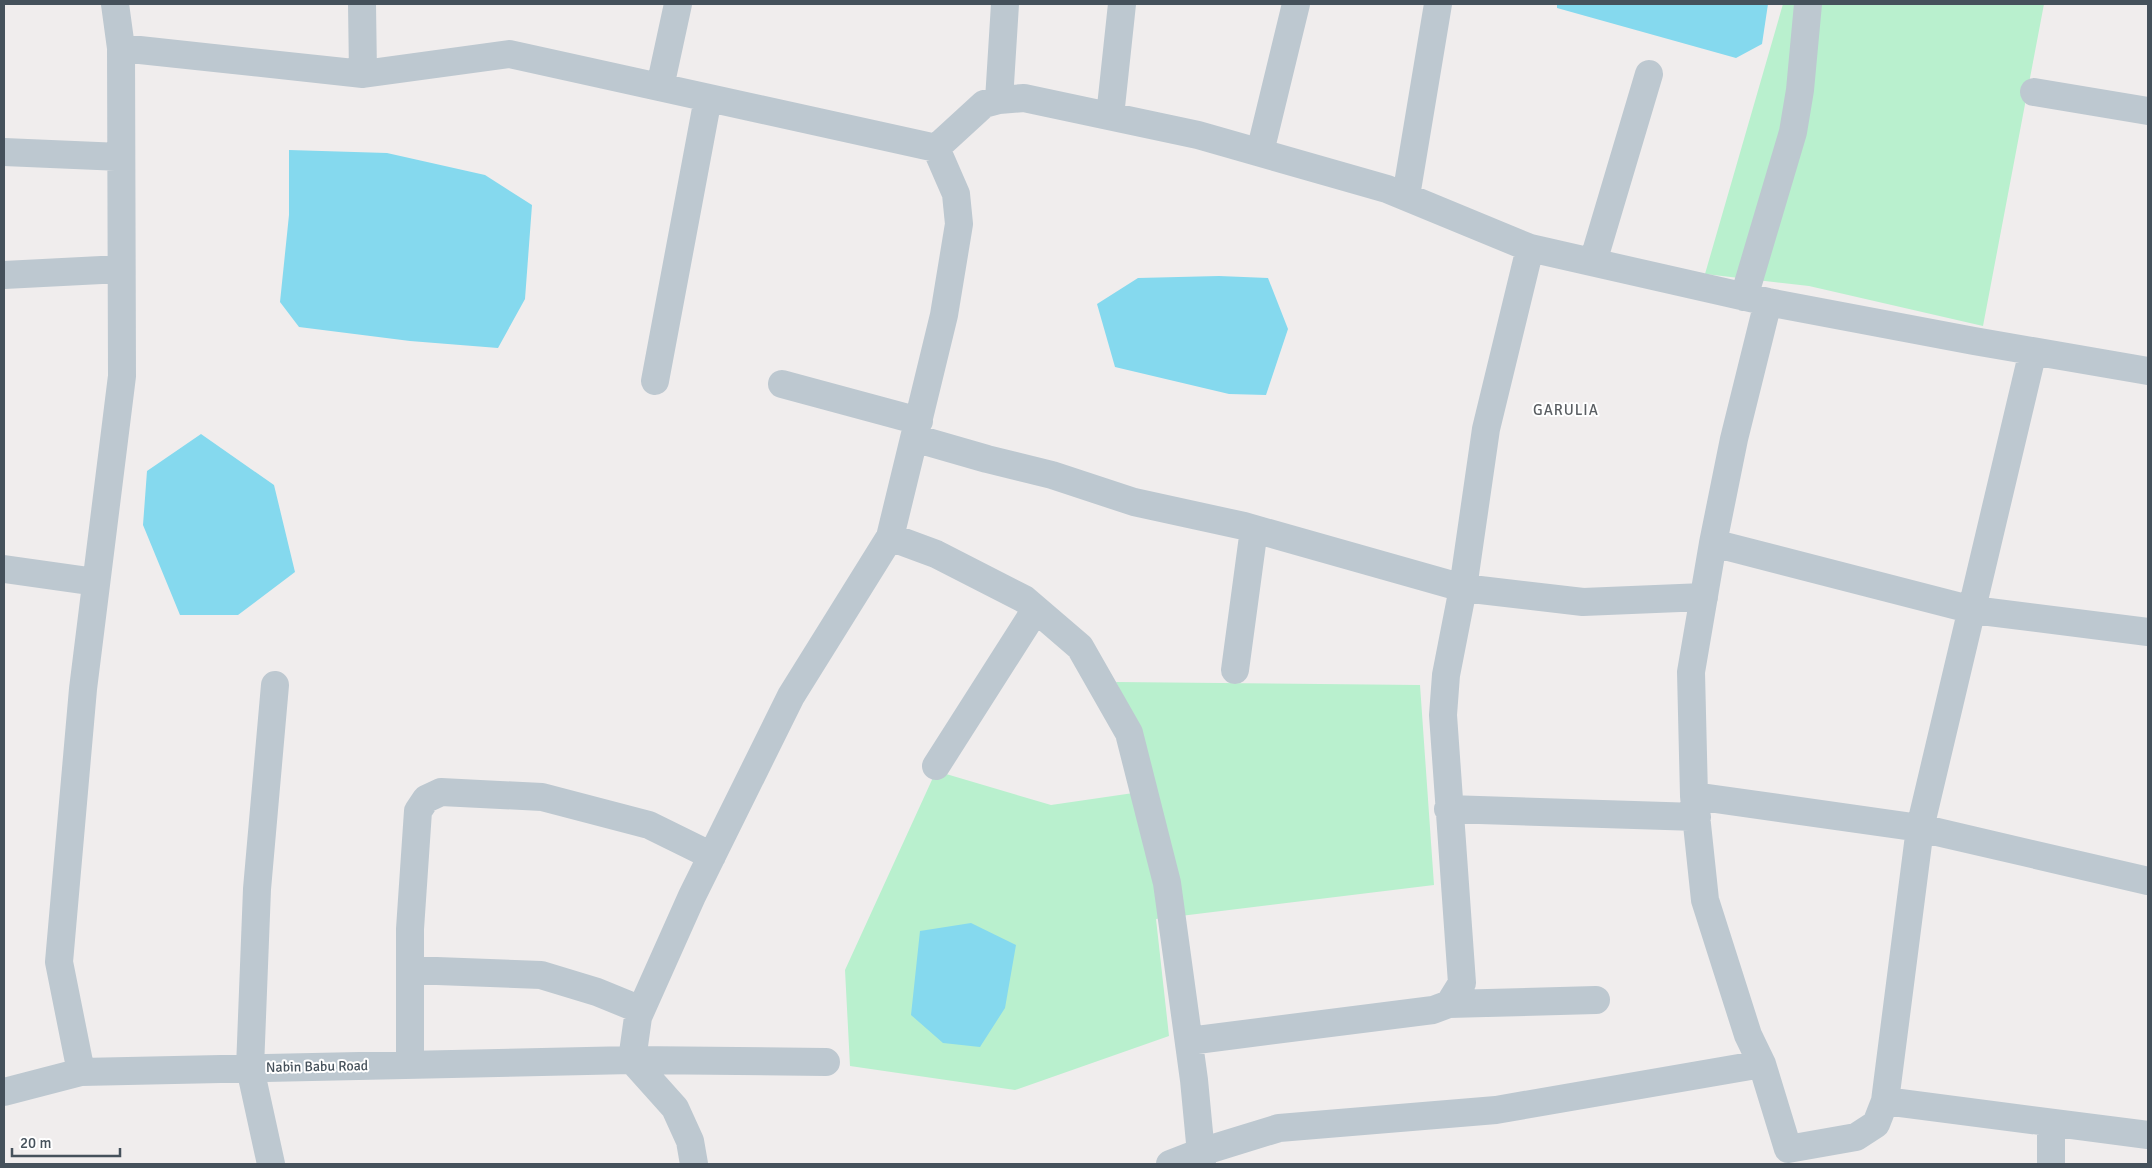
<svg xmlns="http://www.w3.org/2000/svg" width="2152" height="1168" viewBox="0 0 2152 1168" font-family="Signika,sans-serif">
<rect width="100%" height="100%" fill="#f0eded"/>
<path fill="#b9f0ce" d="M1783,4H2044L1983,326L1809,286L1705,274Z
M1116,682L1420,685L1434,885L1156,919L1169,1036L1015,1090L850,1066L845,970L936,771L1051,805L1154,790L1138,726Z"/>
<path fill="#85d9ee" d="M1557,4H1768L1762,44L1736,58L1557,8Z
M289,150L387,153L485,175L532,205L525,299L498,348L410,341L299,327L280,302L289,215Z
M1219,276L1268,278L1288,329L1266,395L1229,394L1115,367L1097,304L1138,278Z
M201,434L274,485L295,572L238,615H180L143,525L147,471Z
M971,923L1016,945L1005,1008L980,1047L943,1043L911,1015L920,931Z"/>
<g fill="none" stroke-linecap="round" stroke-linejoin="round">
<path stroke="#bdc8d0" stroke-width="28" d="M362,4L363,74
M121,48L363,74L509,54L936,148L984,104L999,100L1024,98L1198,135L1387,189L1530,248L1768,302L1974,341L2148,371
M660,87L678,4
M2034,92L2148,111
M999,100L1005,4
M1110,116L1122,4
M4,152L121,157
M1260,152L1296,4
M1406,196L1438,4
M1593,262L1649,74
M4,275L121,269
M1744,297L1793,132L1800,90L1808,4
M1768,302L1734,439L1713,543L1691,672L1694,796L1705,900L1748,1035L1762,1064L1788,1149L1856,1137L1876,1124L1885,1101L2148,1135
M655,381L708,98
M782,384L919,421
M914,438L987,459L1052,475L1134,502L1244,526L1463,588L1583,602L1704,597
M890,537L936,554L1024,599L1080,647L1129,733L1167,883L1194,1080L1202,1164
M1713,543L1973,610L2148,632
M4,569L96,582
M1235,670L1254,529
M936,766L1036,609
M1694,796L1920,828L2148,881
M1448,809L1697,817
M410,970L541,975L597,992L641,1010
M1449,1004L1596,1000
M1189,1041L1433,1010L1449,1004L1462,983L1443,715L1446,675L1463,588L1486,429L1530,248
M410,1064V929L418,811L426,799L441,792L542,797L649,825L712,856
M81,1072L59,962L83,689L122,376L121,48L115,4
M4,1092L81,1072L632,1060L826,1062
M1885,1101L1920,828L2033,351
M271,1164L250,1068L257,889L275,685
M694,1164L690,1141L675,1108L632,1060L638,1017L692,896L791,696L890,537L944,315L959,224L956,194L936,148
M1170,1164L1201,1152L1279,1128L1496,1110L1762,1064
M2051,1164V1123"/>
</g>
<g text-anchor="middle" stroke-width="4" stroke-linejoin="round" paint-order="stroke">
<g font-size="14" fill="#45515b" stroke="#fff">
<text transform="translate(317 1066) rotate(-1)" y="5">Nabin Babu Road</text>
</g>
<g font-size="15" letter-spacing="1" fill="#5a5e62" stroke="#fff">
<text x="1566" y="415">GARULIA</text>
</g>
</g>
<rect width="2152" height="1168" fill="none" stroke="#45515b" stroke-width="10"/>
<path d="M12 1148v8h108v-8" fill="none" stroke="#45515b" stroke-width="2.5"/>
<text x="20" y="1148" font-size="15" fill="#45515b" stroke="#ffffff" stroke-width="4" paint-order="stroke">20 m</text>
</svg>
